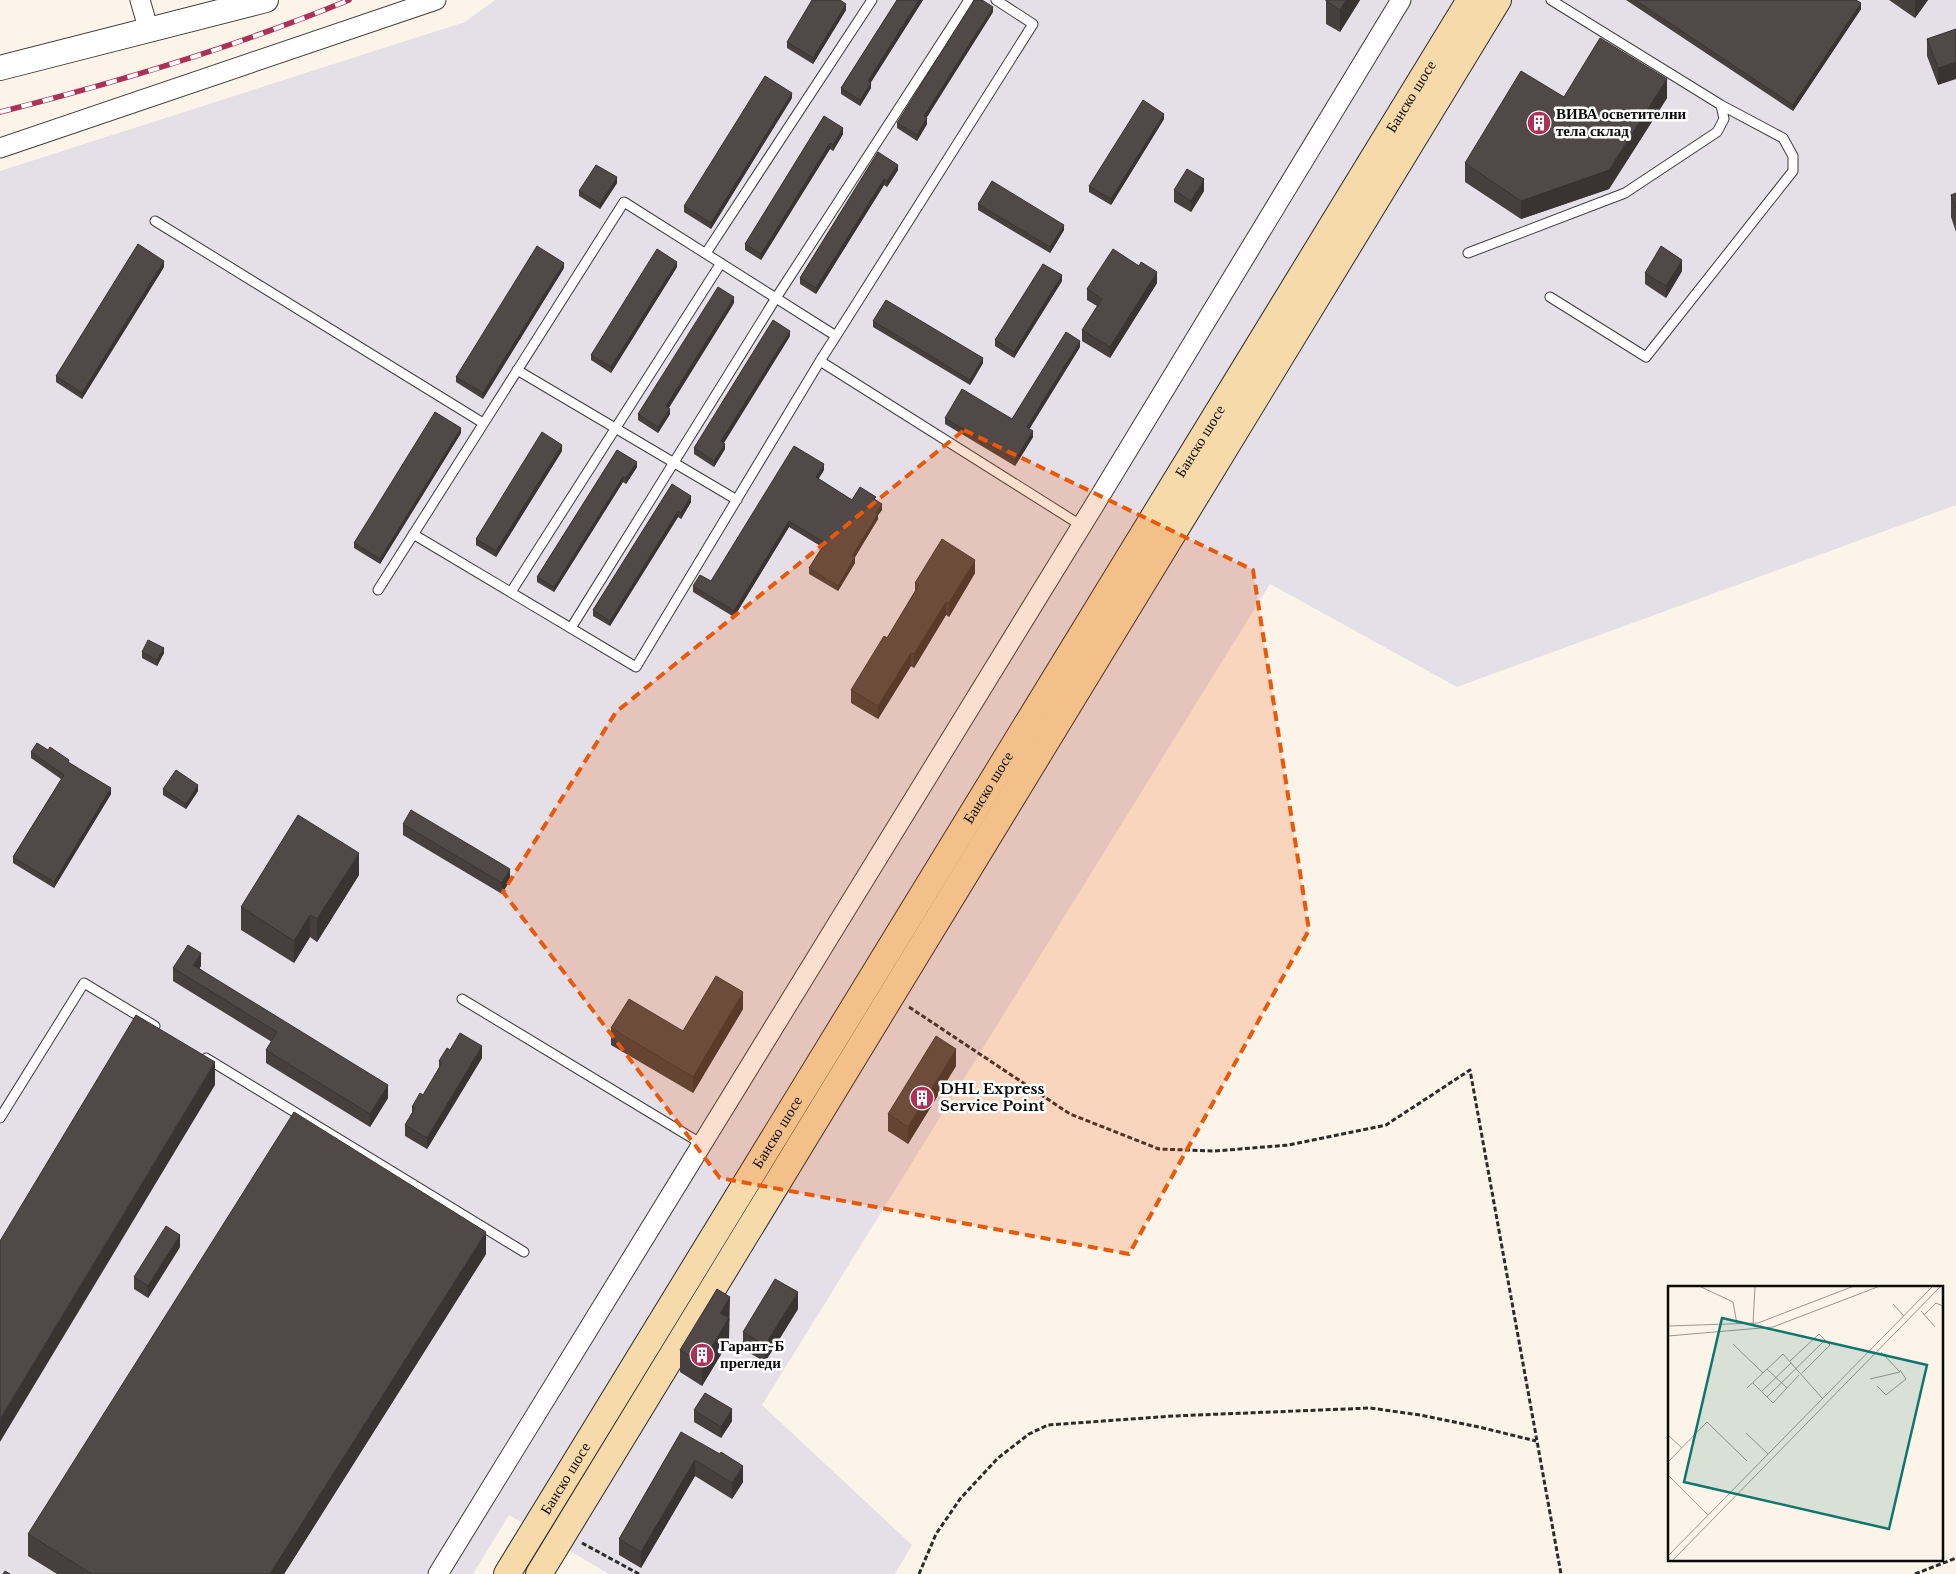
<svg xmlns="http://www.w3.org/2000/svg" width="1956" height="1574" viewBox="0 0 1956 1574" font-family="'Libre Baskerville',serif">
<rect width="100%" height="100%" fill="#fdf4e9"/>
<path fill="#e5dfe8" d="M495,0H1956V505L1457,687L1270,584L762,1405L912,1545L895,1574H609L509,1515L473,1574H0V171L465,22Z"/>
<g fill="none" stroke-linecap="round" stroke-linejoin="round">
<g stroke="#3d3d3d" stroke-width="11">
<path id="service" d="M155,221L483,423
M706,253L872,0
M1468,253L1625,193L1717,132L1724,119L1721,105L1551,0
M1550,297L1646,357L1793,171V156L1783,138L1721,105
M836,336L1033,24L996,0
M517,370L737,500
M413,534L636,667L820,361
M378,590L624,202L836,336L820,361L1082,526
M511,592L721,263
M571,628L776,298L969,0
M462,999L702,1144
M206,1058L524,1252
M0,1118L84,983L155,1026"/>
</g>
<g stroke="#3d3d3d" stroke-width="21">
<path id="minor" d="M140,0L149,31
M0,148L436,0
M438,1574L1103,491L1401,0"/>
</g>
<g stroke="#3d3d3d" stroke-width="26">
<path id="tertiary" d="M0,68L266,0"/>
</g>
<g stroke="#2c2c2c" stroke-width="28">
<g id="secondary">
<path id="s1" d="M507,1574L1470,0"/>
<path d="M539,1574L1498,0"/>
</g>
</g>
<path stroke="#2c2c2c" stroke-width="3" stroke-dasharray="5 2.5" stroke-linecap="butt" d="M909,1007L1070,1114L1159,1149L1215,1151L1289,1145L1386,1125L1470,1070L1561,1574
M582,1543L639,1574
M919,1574L936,1534L960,1499L998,1458L1029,1434L1048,1425L1173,1416L1370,1408L1420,1415L1479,1427L1536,1441
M1915,1574L1956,1558"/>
<use href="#service" stroke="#fff" stroke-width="9"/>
<use href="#minor" stroke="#fff" stroke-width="19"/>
<use href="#tertiary" stroke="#fff" stroke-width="24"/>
<use href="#secondary" stroke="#f7daaa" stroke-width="26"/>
<g stroke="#ab3157" stroke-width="5.5">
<path id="rail" d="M0,112C119,82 235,47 349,0"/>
</g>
<use href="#rail" stroke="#fff" stroke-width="4" stroke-dasharray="11" stroke-linecap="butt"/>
</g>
<path fill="#463f3e" d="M897,0H923L871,82V88L860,106L841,94V88Z
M1360,0L1340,32L1326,24V1Z
M1626,0H1856L1861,9L1793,111Z
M1889,0H1928L1915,18Z
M846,10L813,64L787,48V42Z
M993,12L926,118L927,124L917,141L897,128V123Z
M1956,29L1938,85L1927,56V39Z
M1564,97L1667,98L1609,189L1521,219L1465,182V163Z
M792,98L711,229L684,212V206Z
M824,116L843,134L833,151L830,149L761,260L745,250V244Z
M1164,119L1111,205L1089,192V186Z
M878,152L898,170L887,187L884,185L816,294L800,284V278Z
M617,183L600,209L579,196V191Z
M1174,190L1204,191L1191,212L1174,202Z
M1956,193V232L1951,217V195Z
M978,204L1064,230L1050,253L978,210Z
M164,267L82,399L56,382V376Z
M677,267L611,373L591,360V355Z
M564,268L483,399L456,382V377Z
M1682,271L1666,298L1645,284V273Z
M1062,281L1014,358L995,346V340Z
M1157,283L1110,358L1082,341V330L1097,306L1087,300V289Z
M734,303L669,408L670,414L658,433L638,420V414Z
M873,321L983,363L970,385L873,327Z
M790,336L724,443L725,449L714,467L694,454V448Z
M1080,347L1029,429L1033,437L1015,466L945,424V418L1012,419Z
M461,433L380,564L354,548V543Z
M617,450L637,467L626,484L623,482L554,592L537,582V577Z
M562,451L496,557L476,545V539Z
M824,470L818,479L852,500H876L882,510L878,515V519L855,557V563L838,591L809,574V568L822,547L789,527L734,617L693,592V586L711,581Z
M672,484L691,502L681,519L678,517L610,626L593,616V610Z
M975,573L949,617L946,615L914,668L911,666L878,719L851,703V690L887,638L915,591V583Z
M142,652L164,653L157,666L142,658Z
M31,752L69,763L111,794L54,888L13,863V857L61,779L31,758Z
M163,789L198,791L186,809L163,795Z
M403,824L510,880L502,894L403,835Z
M359,875L317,942L310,937L294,963L241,930V907Z
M201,966L199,968L388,1098L370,1127L266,1063V1050L272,1042L173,981V968Z
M743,1009L693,1093L611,1045V1028L683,1031Z
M450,1050L482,1058L427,1149L405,1136V1125L412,1113V1107L423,1095L439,1068V1061Z
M956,1066L908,1144L888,1131V1114Z
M180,1247L148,1298L134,1289V1277Z
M486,1254L284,1574H57L28,1556V1534Z
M798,1309L765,1362L743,1349V1332Z
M730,1319L729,1321V1341L702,1386L680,1372V1350Z
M694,1410L732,1421L721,1438L694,1422Z
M681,1432L743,1482L732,1499L695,1476L641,1568L619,1555V1539Z"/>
<path fill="#393332" d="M919,0H923L868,87V81Z
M1346,0H1360L1340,32V10Z
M1916,0H1928L1915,18V1Z
M1861,3V9L1793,111V105Z
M846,4V10L813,64V58Z
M993,7V12L924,122V116Z
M1956,62V79L1938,85V68Z
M1667,79V98L1609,189L1521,219V201Z
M871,83V88L860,106V100Z
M792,93V98L711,229V223Z
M1164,114V119L1111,205V199Z
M927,118V124L917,141V135Z
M843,128V134L833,151V145Z
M830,143V149L761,260V254Z
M898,165V170L887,187V181Z
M617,177V183L600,209V204Z
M884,179V185L816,294V288Z
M1204,179V191L1191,212V201Z
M1064,225V230L1050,253V247Z
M1682,260V271L1666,298V286Z
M164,261V267L82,399V393Z
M677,262V267L611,373V367Z
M564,263V268L483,399V393Z
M1157,272V283L1110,358V347Z
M1062,275V281L1014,358V352Z
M734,297V303L666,412V406Z
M790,331V336L721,447V441Z
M1080,341V347L1027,433V427Z
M983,358V363L970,385V380Z
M670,409V414L658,433V427Z
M461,428V433L380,564V559Z
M1033,431V437L1015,466V460Z
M725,444V449L714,467V461Z
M562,445V451L496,557V551Z
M637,462V467L626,484V478Z
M824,464V470L816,483V477Z
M623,477V482L554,592V587Z
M691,496V502L681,519V513Z
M882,504V510L878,515V519L852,562V556Z
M678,511V517L610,626V621Z
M789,521V527L734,617V611Z
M855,557V563L838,591V586Z
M975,560V573L949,617V603Z
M946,602V615L914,668V654Z
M164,648V653L157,666V660Z
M911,653V666L878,719V706Z
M198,785V791L186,809V804Z
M111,788V794L54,888V882Z
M359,853V875L317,942V919Z
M510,869V880L502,894V883Z
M310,915V937L294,963V941Z
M201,953V966L193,978V965Z
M743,992V1009L693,1093V1077Z
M482,1046V1058L427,1149V1138Z
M956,1049V1066L908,1144V1127Z
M215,1062V1085L0,1442V1419Z
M388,1085V1098L370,1127V1114Z
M486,1232V1254L284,1574H270Z
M180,1235V1247L148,1298V1286Z
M798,1292V1309L765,1362V1345Z
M730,1297L729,1341L702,1386V1363L720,1313Z
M732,1409V1421L721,1438V1427Z
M695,1460V1476L641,1568V1552Z
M743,1466V1482L732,1499V1483Z"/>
<path fill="#514948" stroke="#393332" d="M812,0H840L846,4L813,58L787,42Z
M897,0H919L868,81L871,83L860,100L841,88Z
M974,0H982L993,7L924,116L927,118L917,135L897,123Z
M1326,0H1346L1340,10L1326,1Z
M1635,0H1856L1861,3L1793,105Z
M1956,29V62L1938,68L1927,39Z
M1600,38L1667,79L1609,170L1521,201L1465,163L1521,71L1564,97Z
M765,76L792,93L711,223L684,206Z
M1143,100L1164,114L1111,199L1089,186Z
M824,116L843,128L833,145L830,143L761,254L745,244Z
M878,152L898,165L887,181L884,179L816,288L800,278Z
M596,165L617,177L600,204L579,191Z
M1187,169L1204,179L1191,201L1174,190Z
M992,181L1064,225L1050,247L978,204Z
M1956,193V209L1951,195Z
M138,244L164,261L82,393L56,376Z
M537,246L564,263L483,393L456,377Z
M1661,246L1682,260L1666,286L1645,273Z
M657,249L677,262L611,367L591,355Z
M1113,249L1139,266L1141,262L1157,272L1110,347L1082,330L1102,299L1087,289Z
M1043,264L1062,275L1014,352L995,340Z
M718,287L734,297L666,406L670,409L658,427L638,414Z
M886,300L983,358L970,380L873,321Z
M773,320L790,331L721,441L725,444L714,461L694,448Z
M1066,332L1080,341L1027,427L1033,431L1015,460L945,418L962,389L1012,419Z
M435,412L461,428L380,559L354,543Z
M542,432L562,445L496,551L476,539Z
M794,446L824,464L816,477L852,500L860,487L876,497L874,499L882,504L876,513L878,514L852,556L855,557L838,586L809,568L825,543L789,521L734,611L693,586L700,575L711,581Z
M617,450L637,462L626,478L623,477L554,587L537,577Z
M672,484L691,496L681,513L678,511L610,621L593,610Z
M942,539L975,560L949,603L946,602L914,654L911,653L878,706L851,690L884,636L887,638L919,585L915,583Z
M148,640L164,648L157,660L142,652Z
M37,743L48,750L50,747L69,760L68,762L111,788L54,882L13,857L64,775L31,752Z
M176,770L198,785L186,804L163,789Z
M411,810L510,869L502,883L403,824Z
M298,815L359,853L317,919L310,915L294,941L241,907Z
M188,945L201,953L193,965L388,1085L370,1114L266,1050L277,1032L173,968Z
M716,976L743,992L693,1077L611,1028L629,999L683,1031Z
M136,1015L215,1062L0,1419V1241Z
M460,1033L482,1046L427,1138L405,1125L415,1108L412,1107L420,1093L423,1095L442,1063L439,1061L447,1048L450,1050Z
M936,1036L956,1049L908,1127L888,1114Z
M294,1112L486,1232L270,1574H92L28,1534Z
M166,1226L180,1235L148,1286L134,1277Z
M775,1279L798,1292L765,1345L743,1332Z
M717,1289L730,1297L720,1313L729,1318L702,1363L680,1350Z
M705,1393L732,1409L721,1427L694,1410Z
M681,1432L720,1454L721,1452L743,1466L732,1483L695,1460L641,1552L619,1539Z
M5,1571L10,1574H3Z"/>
<path fill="#e8590c" fill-opacity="0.2" stroke="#e8590c" stroke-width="4" stroke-dasharray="10 6" stroke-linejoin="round" d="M964,430L1253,570L1309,930L1129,1254L720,1178L503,892L616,712Z"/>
<defs>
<g id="building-disc" transform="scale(1.25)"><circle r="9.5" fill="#ab3157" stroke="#fff"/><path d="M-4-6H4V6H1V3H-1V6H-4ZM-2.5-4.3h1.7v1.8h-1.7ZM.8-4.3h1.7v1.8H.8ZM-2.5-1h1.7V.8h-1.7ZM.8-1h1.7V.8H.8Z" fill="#fff"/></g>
</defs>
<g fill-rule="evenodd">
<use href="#building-disc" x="1539" y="123"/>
<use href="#building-disc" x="922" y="1098"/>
<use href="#building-disc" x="702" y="1355"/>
</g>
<g text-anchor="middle" stroke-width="5" stroke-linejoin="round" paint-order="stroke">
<g font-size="15" fill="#0a0a0a" stroke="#fff">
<text dy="5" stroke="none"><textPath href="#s1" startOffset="1732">Банско шосе</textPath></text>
<text dy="5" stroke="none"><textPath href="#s1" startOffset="1328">Банско шосе</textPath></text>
<text dy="5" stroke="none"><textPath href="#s1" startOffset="922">Банско шосе</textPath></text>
<text dy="5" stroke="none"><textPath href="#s1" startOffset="518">Банско шосе</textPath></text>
<text dy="5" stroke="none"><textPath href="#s1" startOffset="112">Банско шосе</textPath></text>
</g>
<g font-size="15" font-weight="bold" fill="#0a0a0a" stroke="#fff" text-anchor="start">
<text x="1556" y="119">ВИВА осветителни<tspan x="1556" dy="17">тела склад</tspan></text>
<text x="940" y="1094">DHL Express<tspan x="940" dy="17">Service Point</tspan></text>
<text x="720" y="1351">Гарант-Б<tspan x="720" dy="17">прегледи</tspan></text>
</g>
</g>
<g transform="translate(1668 1286)">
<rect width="275" height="275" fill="#fdf4e9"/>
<path fill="none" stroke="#9c9690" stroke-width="1" d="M31,0L65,16L69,38M225,18L236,30M253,25L267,41M256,29L268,17L275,20M85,38L87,0M0,40L90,37L186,0M0,50L105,41L212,0M65,58L95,87M122,75L151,48L162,59L134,87M99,83L119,102M202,93L232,86L213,66M85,97L105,117L131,89M209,100L218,109L238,93L232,84M79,102L115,68L155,113M93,106L123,77M99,111L157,54M78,147L100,168M0,149L14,162M0,176L39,136L79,175M0,189L40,229M0,270L265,0M4,275L273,0"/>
<path fill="#0f766e" fill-opacity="0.15" stroke="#0f766e" stroke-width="2.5" d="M54,32L259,79L221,243L16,196Z"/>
<rect width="275" height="275" fill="none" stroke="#0a0a0a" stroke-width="2.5"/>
</g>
</svg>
